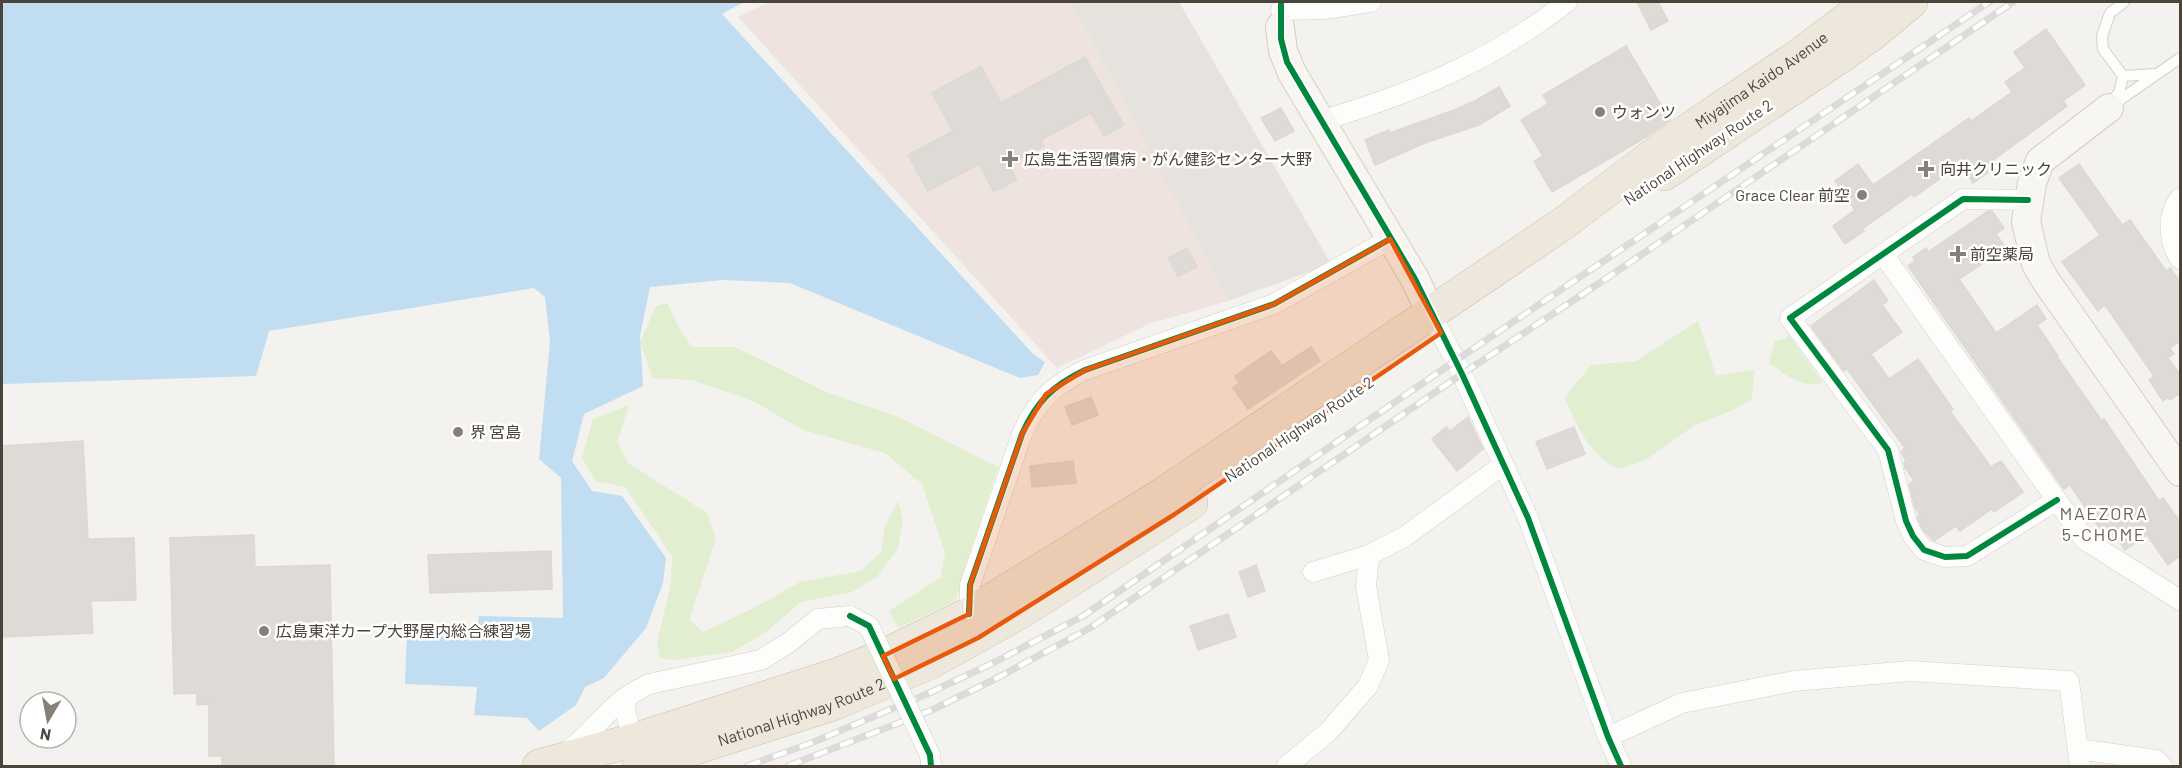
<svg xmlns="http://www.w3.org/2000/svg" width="2182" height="768" viewBox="0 0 2182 768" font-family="Barlow,'Noto Sans JP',sans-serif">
<rect width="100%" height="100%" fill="#f4f2ee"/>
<path fill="#eee3df" d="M769,2H1071L1228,301L1149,324L1057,368L738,17Z"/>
<path fill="#e1eecf" d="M667,303L679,328L692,347H735L824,391L901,418L998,467L962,576L956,600L898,628L889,611L941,577L945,553L922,484L885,453L803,430L753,401L692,380L653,378L640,342L656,306Z
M1698,321L1716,375L1754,370L1752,400L1733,410L1695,425L1644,461L1619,469C1588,455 1579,427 1564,398L1591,365L1636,361Z
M1789,335L1823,383C1801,389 1787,375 1769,363L1775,341L1782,340Z
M629,405L617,442L628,463L707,513L716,539L689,620L703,632L752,609L800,582L861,571L881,552L885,526L898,501L903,521L898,549L877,577L852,592L801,602L766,632L732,652L673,660L660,658L657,643L671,583L672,556L625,487L596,481L582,458L593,419Z"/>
<path fill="#e6e3df" d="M1071,2H1179L1331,264L1228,301Z"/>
<path fill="#c0ddf1" d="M2,2H744L722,14L1034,355L1045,362L1038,375L1020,378L790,283L722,280L650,287L640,336L643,386L584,414L572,461L592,491L622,496L666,558L663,583L646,628L604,678L585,687L576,705L539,731L527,718L474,715L477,687L405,684L407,632L476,636L479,616L563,618L561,478L539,459L550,342L545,297L534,288L269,331L256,376L2,384Z"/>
<path fill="#dedbd6" stroke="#dcd9d4" stroke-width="1.5" d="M1637,2H1658L1668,21L1651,30Z
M2046,29L2085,85L2063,101L2067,106L1984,167L1988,172L1973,183L1960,165L1914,197L1912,194L1862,229L1864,231L1845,244L1833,226L1855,210L1835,181L1858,164L1873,185L1969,118L1971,121L2012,92L2005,82L2025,68L2014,52Z
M1626,46L1670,120L1646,137L1552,192L1534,161L1543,156L1521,120L1548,104L1543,95Z
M1085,57L1124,125L1104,136L1091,113L1041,140L1044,146L1009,165L1017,180L994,192L979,164L928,191L908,155L953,131L932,93L981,66L1001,103Z
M1499,87L1510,106L1479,125L1425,143L1375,165L1365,140L1389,130L1390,133L1454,110L1475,101Z
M1281,108L1294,131L1275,141L1261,118Z
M2079,164L2122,225L2130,220L2166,271L2170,268L2181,283V340L2170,348L2174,354L2168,358L2181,376V393L2170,400L2168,397L2163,401L2149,380L2154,376L2105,305L2098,311L2062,262L2100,235L2059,178Z
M1988,211H1992L2004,228L1996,234L2006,248L1959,279L1996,333L2037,305L2046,319L2037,325L2058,356L2057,357L2102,421L2104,419L2159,501L2163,498L2181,523V555L2168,565L2147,535L2125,550L2116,537L2108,541L2070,485L2064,489L1908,266L1915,261L1913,257L1926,248L1928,252Z
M1187,248L1197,267L1178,276L1168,258Z
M1874,280L1888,301L1882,305L1902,332L1871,354L1889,379L1918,359L1953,409L1950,411L1991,467L2001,461L2023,492L1994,512L1992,509L1960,531L1956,526L1934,541L1923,530L1917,517L1920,515L1915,508L1909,484L1914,480L1905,468L1904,463L1906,461L1901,452L1905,448L1847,369L1844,371L1811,326Z
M1311,347L1320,361L1248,409L1233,388L1239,383L1235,376L1271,351L1282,366Z
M1091,397L1098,415L1072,425L1065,407Z
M1468,417L1483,449L1457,471L1432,439L1446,427L1450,431Z
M1574,427L1585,454L1547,469L1536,442Z
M83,441L88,539L134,538L136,600L91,601L93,633L2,637V446Z
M1073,461L1076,483L1032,487L1030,466Z
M254,535L255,567L330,565L334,766H222V756H209V704L197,705V693L174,694L170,538Z
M551,551L552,589L430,593L428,555Z
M1256,565L1265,591L1248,597L1239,572Z
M1228,614L1236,637L1198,650L1190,626Z"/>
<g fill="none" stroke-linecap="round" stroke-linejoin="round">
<g stroke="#d2d0cb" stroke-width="12">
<path id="lane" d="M2123,76L2155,74
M2114,104L2180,58
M2109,108L2120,90L2123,76L2103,49L2102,36L2110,13L2124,2"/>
</g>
<g stroke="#d2d0cb" stroke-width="21">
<path id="street" d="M1281,10L1324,9L1371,2
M1320,121C1411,94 1492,61 1567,2
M2180,198C2167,215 2168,241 2180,259
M2028,200L1963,199L1790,318L1888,450L1906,521L1913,536L1924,550L1945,557L1967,556L2057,500
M1883,254L2085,540L2180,600
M1431,313L1462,374L1528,518L1608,737L1621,766
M1313,572L1369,555L1404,537L1503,465
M969,614L970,585L1022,434C1037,401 1052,386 1085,370L1274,304L1390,239
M1608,737L1682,703L1794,681L1910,671L2069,681L2080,766
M636,749L624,707L629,695L649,684L761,660L788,643L818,619L850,616
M2078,749L2156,760L2162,766
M566,752C590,736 605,711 629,695
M1287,766L1329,731L1368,686L1379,660L1366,586L1369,555"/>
</g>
<g stroke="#d3cfc5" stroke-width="30">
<path id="secondary" d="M1280,27L1283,51L1292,73L1415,279L1431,313
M2109,108L2040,161L2032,183L2026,222L2036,264L2046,281L2180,472"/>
</g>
<g stroke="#ccbfa9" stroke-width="34">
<g id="highway">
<path d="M1664,174L1838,58L1872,34L1911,2"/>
<path id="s1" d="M539,766L634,740L839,674L883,656L969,614L1163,494L1564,223L1672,141L1795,58L1870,2"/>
<path id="s2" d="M639,766L836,703L931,662L1022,611L1191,503"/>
</g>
</g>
<use href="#lane" stroke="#fdfdfc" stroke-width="10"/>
<use href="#street" stroke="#fdfdfc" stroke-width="20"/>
<use href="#secondary" stroke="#f7f6f1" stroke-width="28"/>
<use href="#highway" stroke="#ede8db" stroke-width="33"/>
<g stroke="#dbdbda" stroke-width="7">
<path id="rail" d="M747,766L811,743L927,694L993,663L1083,616L1455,361L1989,2
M788,766L932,710L999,677L1090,628L1462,374L1610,276L2013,2"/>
</g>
<use href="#rail" stroke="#fff" stroke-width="4.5" stroke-dasharray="14" stroke-linecap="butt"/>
<g stroke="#d2d0cb" stroke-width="21" stroke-linecap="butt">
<path id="street-bridge" d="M850,616L869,626L930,755L931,766"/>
</g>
<use href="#street-bridge" stroke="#fdfdfc" stroke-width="20"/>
<g stroke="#fff" stroke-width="10">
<path id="cycleway" d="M1281,2V39L1287,62L1415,279L1462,374L1528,518L1608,737L1621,766
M2028,200L1963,199L1790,318L1888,450L1906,521L1913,536L1924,550L1945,557L1967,556L2057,500
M969,614L970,585L1022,434C1037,401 1052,386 1085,370L1274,304L1390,239
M850,616L869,626L930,755L931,766"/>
</g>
<use href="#cycleway" stroke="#00873e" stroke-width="6"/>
</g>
<path fill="#e8590c" fill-opacity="0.2" stroke="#e8590c" stroke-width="4.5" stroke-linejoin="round" d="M1390,239L1441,333L1175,514L978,638L894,679L883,656L969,614L970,585L1022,434L1046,394L1085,370L1274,304Z"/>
<g fill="#868178" stroke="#fff" stroke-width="2">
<circle cx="1600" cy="112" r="6"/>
<path d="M1007 150h6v6h6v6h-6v6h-6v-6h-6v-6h6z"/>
<path d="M1923 160h6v6h6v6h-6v6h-6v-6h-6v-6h6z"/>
<circle cx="1862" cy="195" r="6"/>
<path d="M1955 245h6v6h6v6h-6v6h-6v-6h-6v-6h6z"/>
<circle cx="458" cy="432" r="6"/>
<circle cx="264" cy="631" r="6"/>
</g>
<g text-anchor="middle" stroke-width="5" stroke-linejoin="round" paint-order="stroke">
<g font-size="16" fill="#4b4439" stroke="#fff">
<text dy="6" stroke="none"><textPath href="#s1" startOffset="1413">Miyajima Kaido Avenue</textPath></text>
<text transform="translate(1698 152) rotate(-34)" y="6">National Highway Route 2</text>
<text transform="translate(1299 429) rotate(-34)" y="6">National Highway Route 2</text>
<text dy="6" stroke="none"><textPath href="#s2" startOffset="171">National Highway Route 2</textPath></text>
</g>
<g font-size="16" fill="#4b4439" stroke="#fff" text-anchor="start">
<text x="1612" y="118">ウォンツ</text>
<text x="1024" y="165">広島生活習慣病・がん健診センター大野</text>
<text x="1940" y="175">向井クリニック</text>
<text x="1850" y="201" text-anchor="end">Grace Clear 前空</text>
<text x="1970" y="260">前空薬局</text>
<text x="470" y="438">界 宮島</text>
<text x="276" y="637">広島東洋カープ大野屋内総合練習場</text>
</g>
<g font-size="18" letter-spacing="1.5" fill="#6e6250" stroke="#fff">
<text x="2104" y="520">MAEZORA<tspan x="2104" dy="21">5-CHOME</tspan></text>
</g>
</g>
<rect width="2182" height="768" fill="none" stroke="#4b4439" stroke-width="6"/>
<g transform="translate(48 720) rotate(190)"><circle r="28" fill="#ffffff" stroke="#b7b4b0" stroke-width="1.5"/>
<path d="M0-4.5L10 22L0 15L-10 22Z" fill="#868178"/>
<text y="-9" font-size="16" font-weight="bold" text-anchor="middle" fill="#4b4439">N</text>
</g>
</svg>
